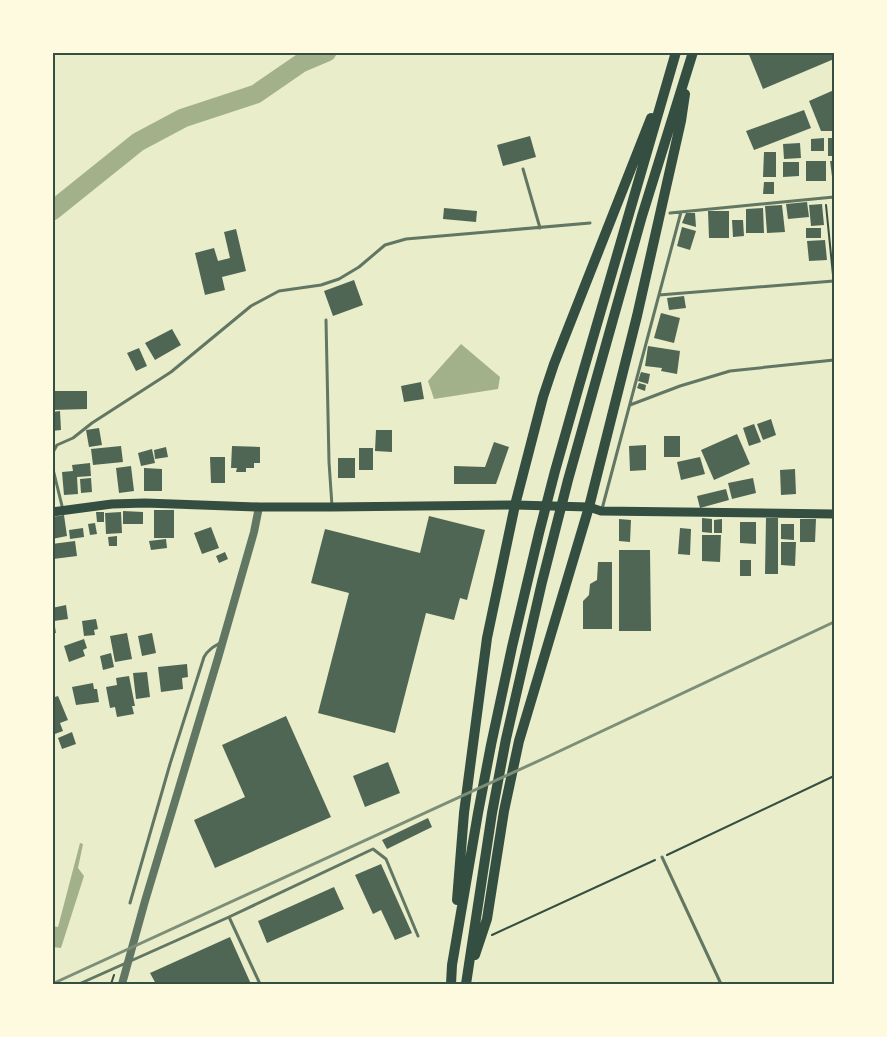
<svg xmlns="http://www.w3.org/2000/svg" width="887" height="1037" viewBox="0 0 887 1037" font-family="Cabin,sans-serif">
<rect width="100%" height="100%" fill="#e9edc9"/>
<path fill="#a3b18a" d="M461,344L500,377L498,389L434,399L428,381Z
M80,843L83,844L78,868L84,876L61,948L53,947V926L58,927Z"/>
<g fill="none" stroke-linecap="round" stroke-linejoin="round">
<path stroke="#a3b18a" stroke-width="19" d="M52,211L138,142L183,118L256,94L301,63L327,52"/>
</g>
<path fill="#4f6655" d="M748,52H834V59L763,89Z
M834,90V131H821L809,101Z
M804,110L811,128L754,150L746,131Z
M530,136L536,157L503,166L497,145Z
M824,138V151H811V139Z
M828,138H834V156H828Z
M800,143L801,158L784,159L783,144Z
M764,152H776V177H763Z
M806,161H826V181H806Z
M830,161H834V184H833Z
M783,162H799V176L783,177Z
M764,182H774V194H763Z
M807,202L809,217L788,219L786,204Z
M822,204L824,225L811,226L809,205Z
M782,205L785,232L767,233L765,206Z
M444,208L477,211L476,222L443,219Z
M763,208L764,233H746V209Z
M708,211H729V238H709Z
M686,213H695L696,227L682,223Z
M732,220H743L744,236L733,237Z
M682,227L696,231L690,250L677,246Z
M806,228H821V238H806Z
M236,229L246,271L222,277L225,290L205,295L195,253L214,248L218,261L230,258L224,232Z
M825,240L827,260L809,261L807,241Z
M354,280L363,305L333,316L324,291Z
M684,296L686,308L669,310L667,298Z
M661,313L680,318L674,343L654,338Z
M172,329L181,345L155,360L145,343Z
M648,346L680,351L677,374L661,371L662,368L645,366Z
M139,348L147,366L136,371L127,353Z
M641,372L650,374L648,384L638,381Z
M421,382L424,399L404,402L401,386Z
M639,383L646,385L645,391L637,388Z
M52,391H87V409L52,410Z
M60,411L61,430L52,431V412Z
M771,419L776,435L763,440L757,424Z
M754,424L761,442L749,446L743,428Z
M99,428L102,445L89,447L86,430Z
M376,430H392V452L375,451Z
M737,434L750,464L714,480L701,450Z
M664,436H680V457H664Z
M494,442L509,447L496,484H454V466L485,467Z
M646,445V470L630,471L629,446Z
M121,446L123,462L93,465L91,449Z
M232,446L260,447V463H254V468H246V472H236L237,468H231Z
M166,447L168,457L155,459L154,450Z
M359,448H373V470H359Z
M152,449L155,463L141,466L138,453Z
M210,457H225V483H211Z
M700,457L705,474L681,480L677,462Z
M338,458H355V478H338Z
M90,463L91,476L77,477L78,494L64,495L62,472L73,471L72,465Z
M131,466L134,491L119,493L116,468Z
M144,468L162,469V491H144Z
M795,469L796,494L781,495L780,470Z
M91,478L92,492L81,493L80,479Z
M753,478L756,493L732,499L728,483Z
M726,489L729,500L700,508L697,496Z
M154,510H174V538H154Z
M123,511L143,512V524H123Z
M96,512H104V522H97Z
M121,512L122,533L106,534L105,513Z
M64,515L67,536L52,539V517Z
M429,516L485,530L467,600L460,598L454,620L426,613L395,733L318,713L349,593L311,583L325,529L420,553Z
M702,518L712,519V533L702,532Z
M766,518H778V574H765Z
M619,519L631,520L630,542L619,541Z
M722,519V533H714V520Z
M800,519H816L815,542H800Z
M740,522H756V544L740,543Z
M95,523L97,534L90,535L88,524Z
M781,524H794V540L781,539Z
M211,527L219,548L202,554L194,533Z
M83,528L84,537L70,539L69,530Z
M680,528L691,529L690,555L678,554Z
M702,535H721L720,562L702,561Z
M117,536V546H109L108,537Z
M166,539L167,548L151,550L149,541Z
M75,541L77,556L53,559L52,544Z
M781,542H796L795,566L781,565Z
M619,550H650L651,631H619Z
M225,552L228,559L219,563L216,556Z
M740,560H751V576H740Z
M598,562H612V629H583V601L589,595L590,584L597,580Z
M66,605L68,619L54,621L56,633H52V608Z
M96,619L98,629L94,630L95,635L84,636L82,621Z
M127,633L132,659L115,662L110,636Z
M152,633L156,653L142,656L138,636Z
M84,639L87,648L83,650L85,656L69,662L64,646Z
M111,653L114,667L103,670L100,656Z
M187,664L188,677L182,678L183,689L161,692L158,667Z
M147,672L150,697L136,699L133,673Z
M129,676L135,706H132L134,714L117,717L115,707L110,708L106,687L117,685L116,678Z
M93,683L94,689H97L99,702L76,705L72,687Z
M58,696L68,720L60,723L63,731L52,735V698Z
M286,716L331,817L215,868L194,820L245,797L222,745Z
M72,732L76,744L62,749L58,738Z
M388,762L400,793L365,807L353,776Z
M428,818L432,827L387,849L382,840Z
M381,864L412,933L395,940L381,910L373,914L355,875Z
M334,887L344,909L267,943L258,921Z
M230,937L251,984H156L150,973Z"/>
<g fill="none" stroke-linecap="round" stroke-linejoin="round">
<path stroke="#344e41" stroke-width="2" d="M826,205L833,275
M667,855L834,776
M492,935L655,860
M111,984L114,975"/>
<path stroke="#617663" stroke-width="3" d="M523,169L540,228
M670,213L834,197
M659,295L834,281
M326,320L329,462L332,506
M630,405L680,386L730,371L834,360
M52,454L57,445L73,438L92,423L171,372L251,306L279,291L321,285L339,279L359,267L385,245L406,239L590,223
M52,465L63,510
M602,509L681,212
M662,857L721,984
M130,903L170,764L204,657C208,650 213,647 220,643
M229,917L260,984
M79,984L229,917L373,849L386,859L418,936"/>
<path stroke="#617663" stroke-width="8" d="M122,984L145,901L218,658L254,532L259,507"/>
<path stroke="#344e41" stroke-width="9" d="M52,512L112,504L145,503L259,507H332L515,505L589,507L601,511L834,514"/>
<path stroke="#344e41" stroke-width="10" d="M457,900L464,813L487,638L515,505L543,397L554,364L651,118
M475,955L487,919L504,811L519,741L589,507L637,316L681,121L685,94
M451,984L452,965L478,813L491,745L512,647L539,533L555,471L579,386L676,52
M466,984L492,813L506,739L542,582L568,480L642,216L693,52"/>
<path stroke="#7c8e77" stroke-width="3" d="M52,984L547,757L834,622"/>
</g>
<rect width="887" height="1037" fill="none" stroke="#fefae0" stroke-width="108"/>
<rect x="54" y="54" width="779" height="929" fill="none" stroke="#344e41" stroke-width="2"/>
</svg>
